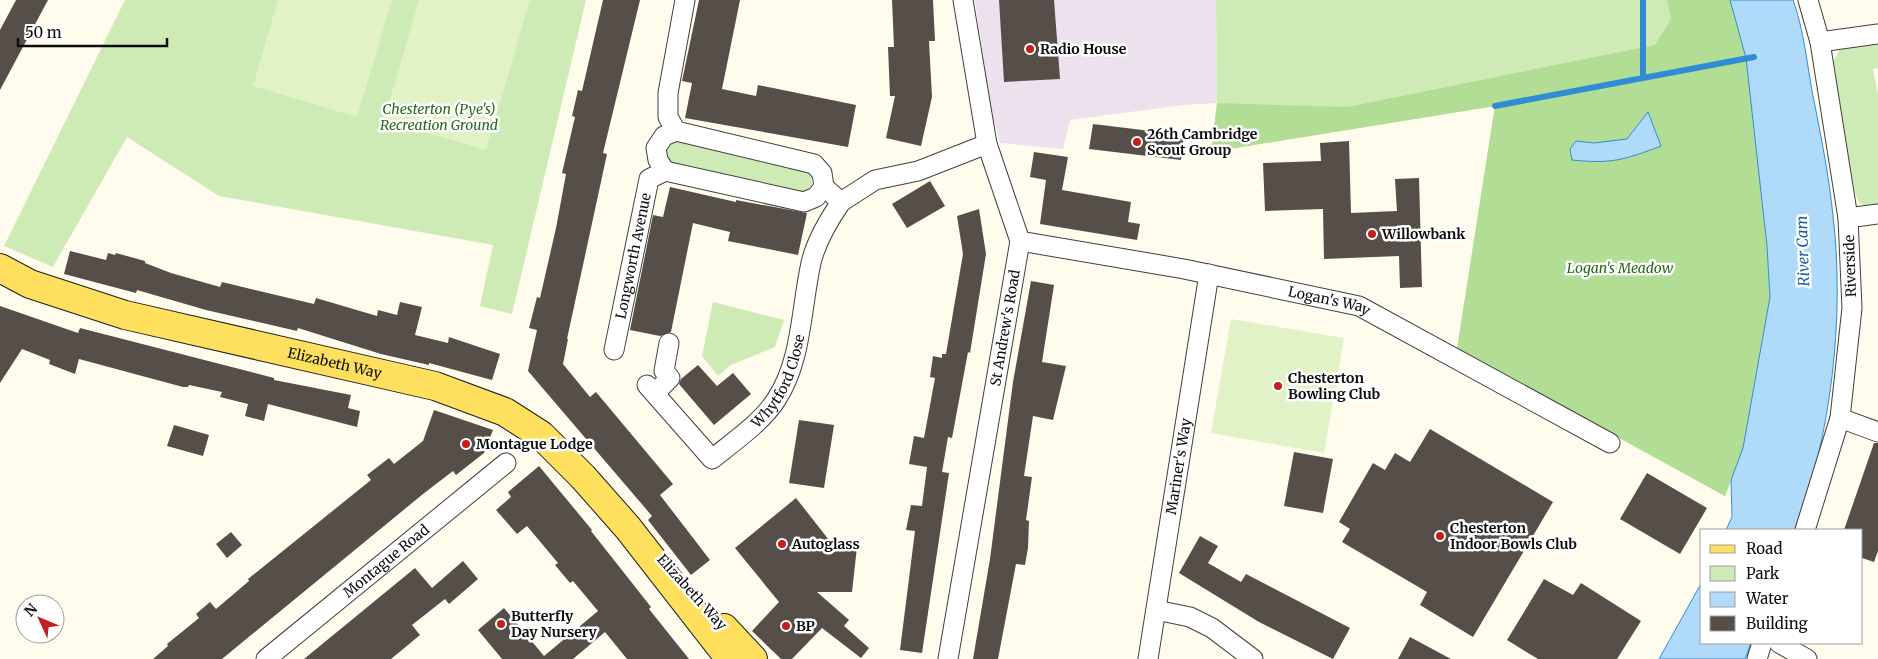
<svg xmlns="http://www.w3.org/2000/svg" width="1878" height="659" viewBox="0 0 1878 659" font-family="Merriweather,serif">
<rect width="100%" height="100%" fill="#fffced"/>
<path fill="#ece1ec" d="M975,0H1216L1217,103L1183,105L1070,120L1063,149L1000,143L989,102Z"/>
<path fill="#cfebb5" d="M125,0H586L512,314L480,306L493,245L219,196L127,137L53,267L4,246Z
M1216,0H1730L1770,296L1743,448L1725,496L1457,349L1495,106L1211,152L1217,103Z
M1878,42V68L1873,69L1878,94V206L1865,207L1859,202L1855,193L1831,67L1839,50Z
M675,139L804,168L811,174L812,186L802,194L674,165L666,155L668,146Z
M713,302L784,320L775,347L731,365L718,376L702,356Z"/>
<path fill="#b1dd94" d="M1667,0H1730L1746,58L1767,246L1770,296L1743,448L1725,496L1457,349L1495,106L1211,152L1217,103L1347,107L1655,45L1671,19Z"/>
<path fill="#e1f2c7" d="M278,0H392L357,117L253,86Z
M419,0H530L486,150L384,120Z
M1231,319L1344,338L1324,453L1211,433Z"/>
<path fill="#afdaf9" stroke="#338cd3" d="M1730,0H1793C1804,30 1807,65 1813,96C1821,136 1829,176 1833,216C1845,317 1831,435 1796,530H1726L1732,517L1731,480L1743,448L1770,297L1767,246L1746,58Z
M1648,112L1661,146C1624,160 1612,164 1572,160L1570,149L1576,141L1594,143L1627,139Z
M1702,582V643H1751L1745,659H1659Z"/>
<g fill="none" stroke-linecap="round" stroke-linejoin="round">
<path stroke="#338cd3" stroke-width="6" d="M1643,77V0
M1495,106L1754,57"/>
</g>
<path fill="#564f49" d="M16,0H48L0,90V30Z
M603,0H640L603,153L607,154L567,339H568L563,364L590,397L596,392L673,484L660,495L710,560L691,575L648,520L652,516L528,371L537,330L529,328L537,297L540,298L556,228L566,174L562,173L575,117L572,116L578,90L582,91Z
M699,0H740L722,89L756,96L758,85L856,105L848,147L685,118L692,83L682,81Z
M892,0H933L935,41H929L932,97L921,146L886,138L895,96H890L888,47H894Z
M999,0H1054L1060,79L1004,82Z
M1093,124L1184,135L1181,160L1089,149Z
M1349,141L1351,213L1397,211L1395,179L1419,178L1422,287L1400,288L1399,256L1324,259L1323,209L1265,211L1263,163L1321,161L1320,143Z
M1034,152L1068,157L1062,190L1131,202L1128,222L1140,224L1137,240L1040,224L1046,180L1030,177Z
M930,181L945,206L907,228L892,204Z
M670,187L736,202V200L807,213L798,255L728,241L730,232L693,223L671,332L660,336L630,330L653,215L663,217Z
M979,209L986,254L970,353L968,352L952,438L948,437L942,472L949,473L922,653L900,650L915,531L906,530L911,505L922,506L927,467L909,464L914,436L924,438L935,378L930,377L933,356L942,358V354H946L963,254L957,216Z
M70,251L106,260L108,253L115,255L116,253L145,261V263L171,273L220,287L222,282L314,304L316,298L377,316L378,310L397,315L400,302L422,307L415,335L448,343L449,337L500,354L492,380L429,363V365L381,354L298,328L297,331L206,310L137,290L136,293L64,274Z
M1031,281L1054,285L1042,362L1066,366L1053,420L1033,416L1024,476L1032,477L1026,520L1029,521L1028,548L1025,565L1016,564L998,659H973L990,559L1013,382Z
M0,306L78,333L80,328L274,378V380L351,395L348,408L360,411L357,427L268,404L264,421L245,416L248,404L220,397L222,392L189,385L188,387H183L79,359L75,374L49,364L50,360L22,349L0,383Z
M698,365L717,386L733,373L751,394L714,425L679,384L681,379Z
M434,410L493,430L484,453L456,475L453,471L423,494L222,659H153L168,646L167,644L199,618L196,614L210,602L216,609L249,581L248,579L371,480L367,475L389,458L394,464L423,441Z
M799,420L834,425L824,488L789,483Z
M174,425L209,435L203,456L167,446Z
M1430,429L1553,502L1473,637L1420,605L1427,592L1342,542L1350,529L1339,522L1373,463L1385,470L1395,453L1410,462Z
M1874,443H1878V551L1874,562L1862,558V530H1844Z
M1294,452L1333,459L1323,513L1284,506Z
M539,466L592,530L591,531L651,607L649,609L689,659H627L605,632L573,659H502L478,630L504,608L544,656L598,611L573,581L570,583L555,565L558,563L527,526L517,534L496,510L511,497L508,492Z
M1647,473L1707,508L1680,554L1620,519Z
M796,498L829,540L857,547L852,592H817L849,620L844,626L869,648L861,658L822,628L792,659H781L752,631L779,602L735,548Z
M231,532L242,545L227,558L216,544Z
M1200,536L1218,546L1208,563L1241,582L1246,574L1350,628L1333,659L1259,622L1179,573Z
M463,561L478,579L449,604L445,599L412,625L420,635L391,659H304L415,568L432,588Z
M1544,579L1573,595L1581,583L1641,621L1617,659H1538L1507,640Z
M1410,637L1451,659H1398Z"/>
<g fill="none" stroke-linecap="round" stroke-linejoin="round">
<g stroke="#404040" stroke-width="21">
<g id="minor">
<path d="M1820,42L1878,34"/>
<path d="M676,131L814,164L822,173L824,187L841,202L875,180L918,171L987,144"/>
<path d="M665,171L804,202L816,197L824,187"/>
<path d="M1848,218L1878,214"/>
<path id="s1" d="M1020,241L1184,269L1359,306L1610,443"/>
<path id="s2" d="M614,350L649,179L665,171L658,160L656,148L664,136L676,131L668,117V93L685,0"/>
<path id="s3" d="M647,385L712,459C732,443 762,422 776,400C802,361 801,308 811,263C816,241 828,221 841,202"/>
<path d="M655,393L670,378L664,371L669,343"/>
<path d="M1840,418L1878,432"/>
<path d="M1805,530L1840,418L1852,308L1848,218L1820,42L1808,0"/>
<path d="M1156,610L1190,617L1212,628L1253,659"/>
<path d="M1779,643L1807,659"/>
<path id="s4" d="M266,659L506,463"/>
<path id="s5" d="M948,659L1020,241L987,144L963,0"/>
<path id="s6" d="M1148,659L1209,274"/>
<path d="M1757,659L1762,643"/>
</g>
</g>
<g stroke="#1e1e1e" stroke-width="30">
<g id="primary">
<path id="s7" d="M0,268L30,284L125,315L435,386L505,412L541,435L583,477L628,528L730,659"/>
<path d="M724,628L753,659"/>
</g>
</g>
<use href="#minor" stroke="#fff" stroke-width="19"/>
<use href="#primary" stroke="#fedf5e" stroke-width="28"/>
</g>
<g fill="#c31f1f" stroke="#fff" stroke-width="2">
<circle cx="1030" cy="49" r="5"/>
<circle cx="1137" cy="142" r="5"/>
<circle cx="1372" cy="234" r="5"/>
<circle cx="1278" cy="386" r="5"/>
<circle cx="466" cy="444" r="5"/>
<circle cx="1440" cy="536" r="5"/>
<circle cx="782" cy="544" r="5"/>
<circle cx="501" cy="624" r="5"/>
<circle cx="786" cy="626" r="5"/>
</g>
<g text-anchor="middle" stroke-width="5" stroke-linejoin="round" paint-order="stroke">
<g font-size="14" font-weight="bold" fill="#0d0d0d" stroke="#fff" text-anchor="start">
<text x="1040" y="54">Radio House</text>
<text x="1147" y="139">26th Cambridge<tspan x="1147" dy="16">Scout Group</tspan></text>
<text x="1382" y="239">Willowbank</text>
<text x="1288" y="383">Chesterton<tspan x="1288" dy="16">Bowling Club</tspan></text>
<text x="476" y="449">Montague Lodge</text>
<text x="1450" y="533">Chesterton<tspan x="1450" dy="16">Indoor Bowls Club</tspan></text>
<text x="792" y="549">Autoglass</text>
<text x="511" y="621">Butterfly<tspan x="511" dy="16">Day Nursery</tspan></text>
<text x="796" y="631">BP</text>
</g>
<g font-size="14" font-style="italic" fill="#27681b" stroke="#fff">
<text x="439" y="114">Chesterton (Pye's)<tspan x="439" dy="16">Recreation Ground</tspan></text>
<text x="1620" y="273">Logan's Meadow</text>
</g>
<g font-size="14" fill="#0d0d0d" stroke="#fff">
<text dy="5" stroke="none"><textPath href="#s2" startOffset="96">Longworth Avenue</textPath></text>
<text transform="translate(1850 266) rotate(-92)" y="5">Riverside</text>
<text dy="5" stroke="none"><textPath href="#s1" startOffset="315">Logan's Way</textPath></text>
<text dy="5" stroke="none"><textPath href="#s5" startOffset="336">St Andrew's Road</textPath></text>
<text dy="5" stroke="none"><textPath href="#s7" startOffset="349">Elizabeth Way</textPath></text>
<text dy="5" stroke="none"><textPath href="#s3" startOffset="204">Whytford Close</textPath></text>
<text dy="5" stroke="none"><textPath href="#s6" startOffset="195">Mariner's Way</textPath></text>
<text dy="5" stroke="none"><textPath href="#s4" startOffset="155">Montague Road</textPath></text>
<text transform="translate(692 592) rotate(48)" y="5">Elizabeth Way</text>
</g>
<g font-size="15" font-style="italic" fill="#115da4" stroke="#fff">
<text transform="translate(1803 251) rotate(-92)" y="5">River Cam</text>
</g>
</g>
<rect x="1700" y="529" width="162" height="115" fill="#ffffff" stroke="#9e9e9e"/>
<rect x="1710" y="545" width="25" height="8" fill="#fedf5e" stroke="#9e9e9e"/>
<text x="1746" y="554" font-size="15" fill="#0d0d0d">Road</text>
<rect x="1710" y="566" width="25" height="15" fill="#cfebb5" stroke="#9e9e9e"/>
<text x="1746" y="579" font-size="15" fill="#0d0d0d">Park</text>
<rect x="1710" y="592" width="25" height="15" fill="#afdaf9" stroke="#9e9e9e"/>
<text x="1746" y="604" font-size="15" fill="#0d0d0d">Water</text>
<rect x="1710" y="616" width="25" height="15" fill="#564f49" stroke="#9e9e9e"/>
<text x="1746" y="629" font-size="15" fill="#0d0d0d">Building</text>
<g transform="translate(40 619) rotate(314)"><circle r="24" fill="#ffffff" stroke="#9e9e9e"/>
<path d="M0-4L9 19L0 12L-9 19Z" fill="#c31f1f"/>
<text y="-8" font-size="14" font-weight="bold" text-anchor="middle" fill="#0d0d0d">N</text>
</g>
<path d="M18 38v8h149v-8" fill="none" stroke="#0d0d0d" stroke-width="2.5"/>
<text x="25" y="38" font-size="15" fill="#0d0d0d" stroke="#ffffff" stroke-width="4" paint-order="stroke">50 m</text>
</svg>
